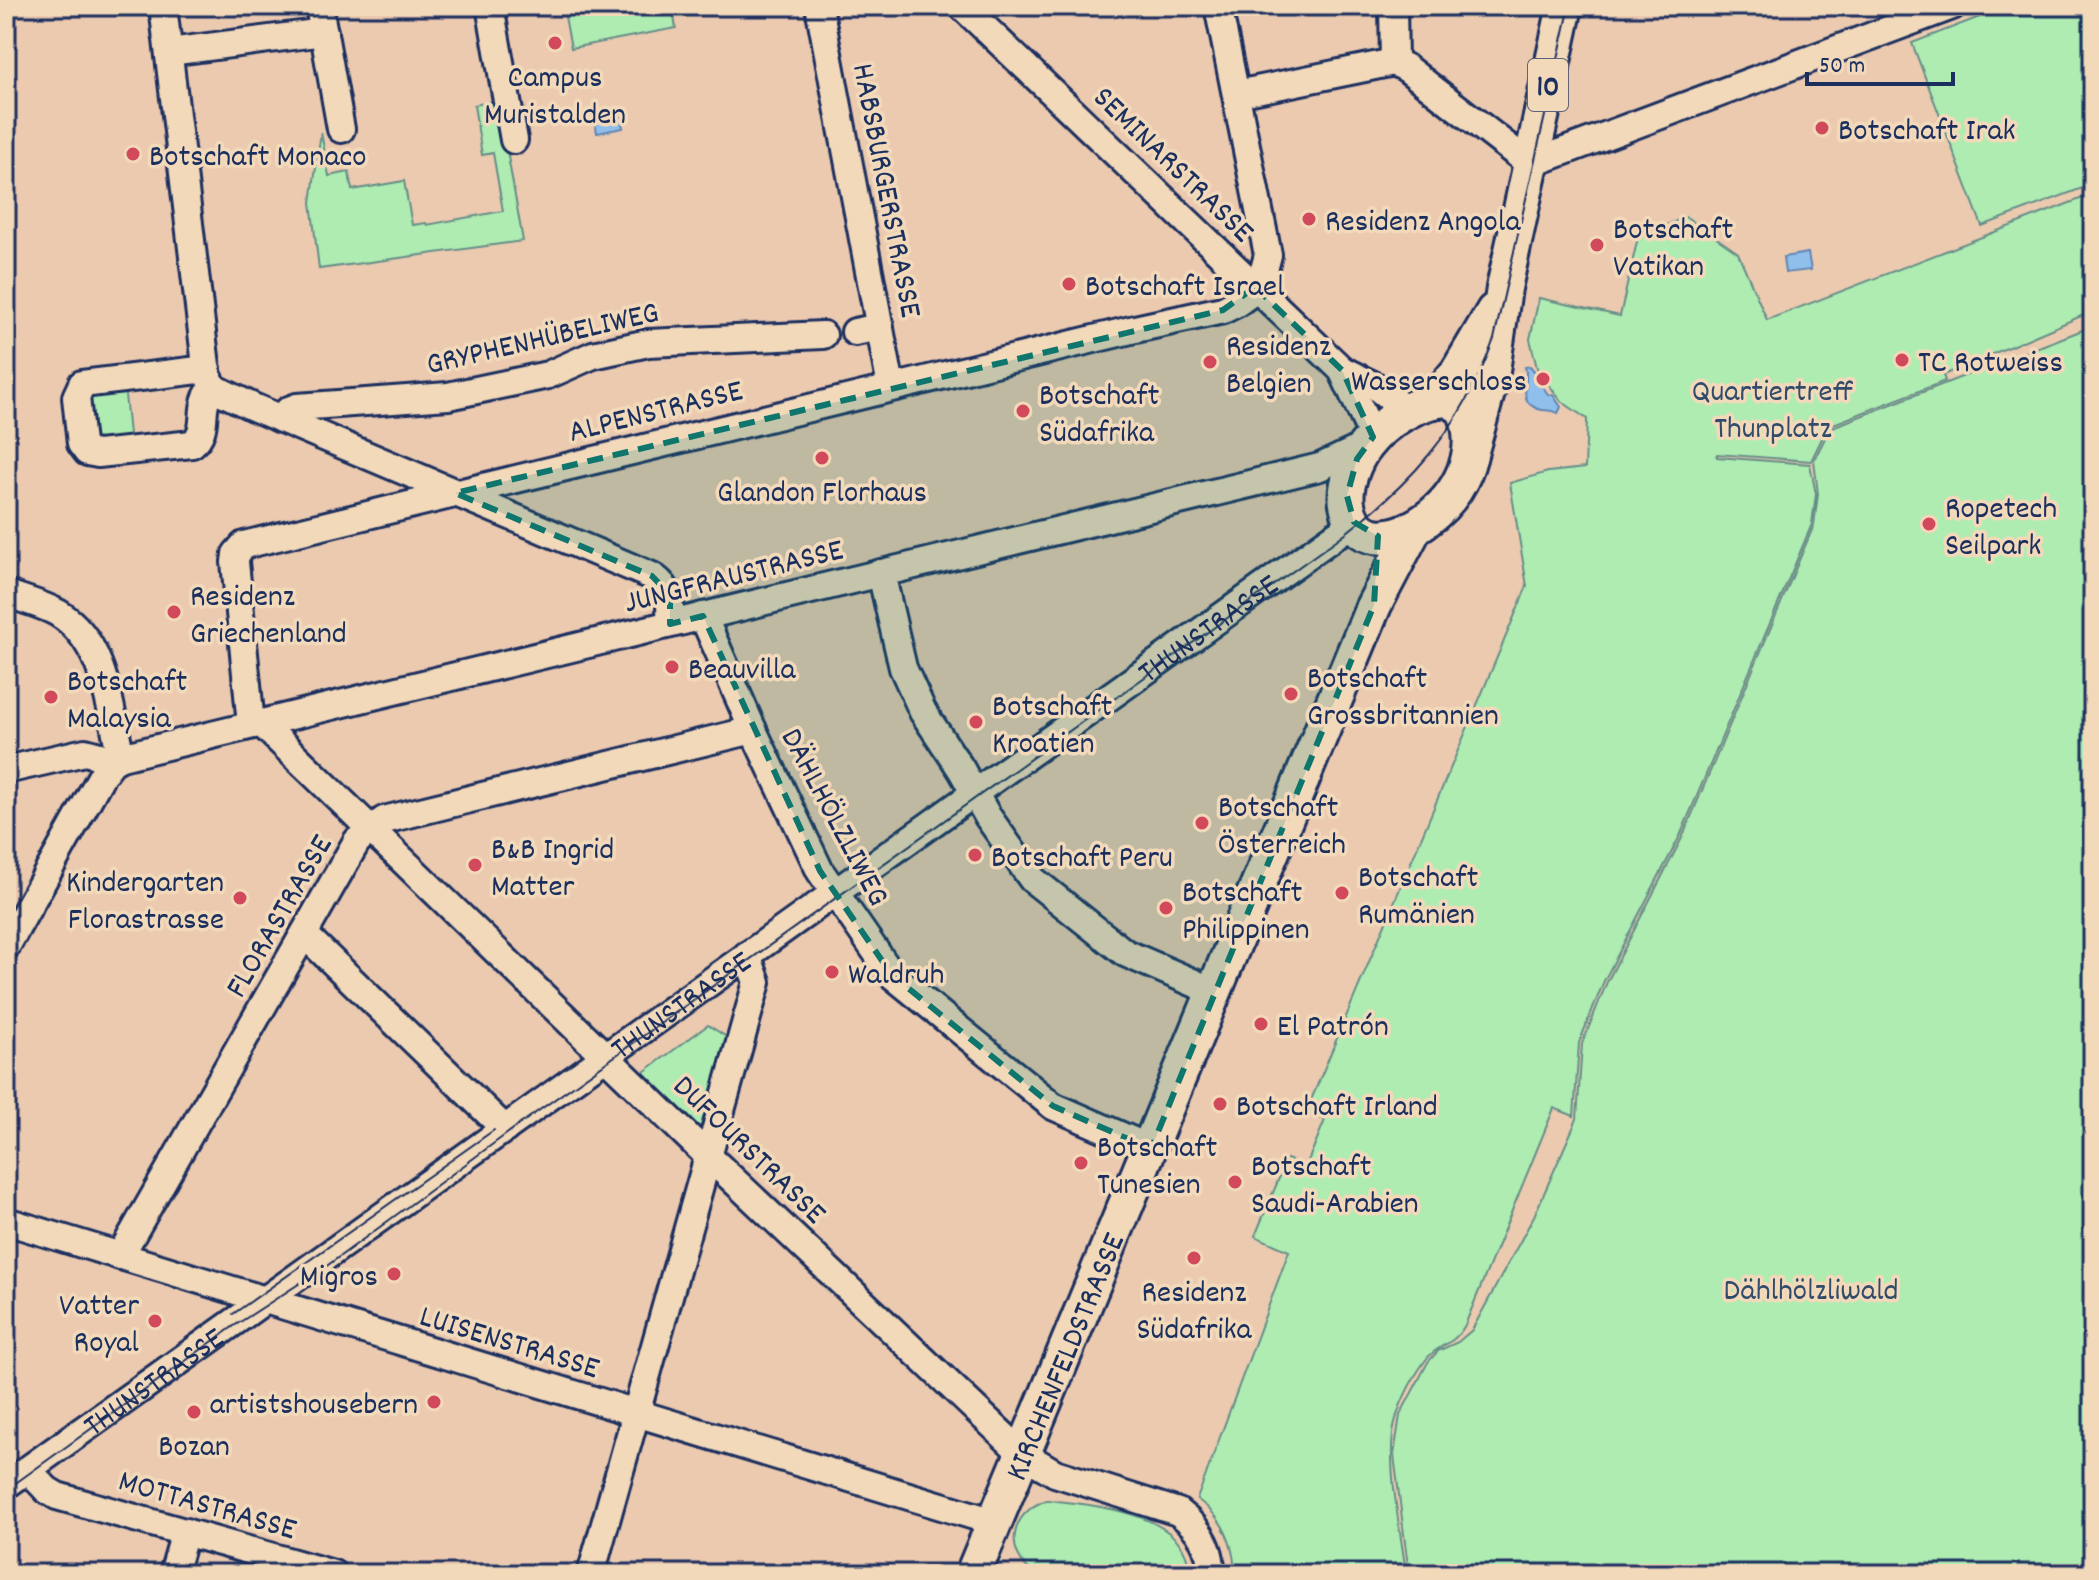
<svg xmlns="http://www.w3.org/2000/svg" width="2099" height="1580" viewBox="0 0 2099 1580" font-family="Dekko,sans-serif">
<rect width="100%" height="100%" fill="#eccab0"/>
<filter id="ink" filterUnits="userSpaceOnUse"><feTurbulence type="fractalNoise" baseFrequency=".0125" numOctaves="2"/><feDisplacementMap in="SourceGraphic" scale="16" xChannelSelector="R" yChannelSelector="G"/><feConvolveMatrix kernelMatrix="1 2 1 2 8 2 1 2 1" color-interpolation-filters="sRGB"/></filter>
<g filter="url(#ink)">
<path fill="#afecb2" stroke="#658e88" stroke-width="2" d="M563,6H672L676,28L571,48Z
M2008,6H2093V184L1982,226L1912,43Z
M498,100L523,241L319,269L311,202L321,132L329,176L349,172L352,190L404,181L412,225L426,223L427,225L503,211L493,153L482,155L474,105Z
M2093,194V311L1943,375L1945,381L1828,426L1811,461L1717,454V457L1810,464L1816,494L1812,524L1680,836L1604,981L1579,1043L1574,1116L1554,1108L1465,1325C1452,1348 1439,1342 1425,1361C1411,1380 1396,1409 1393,1433C1388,1474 1401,1532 1406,1574H1235C1234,1544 1223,1517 1197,1499L1289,1251L1255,1236L1287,1159L1306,1166L1325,1120L1306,1112L1527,586L1510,483L1548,472L1585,468L1587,419L1561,401L1537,368L1530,339L1539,298L1620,316L1638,237L1686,217L1738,253L1767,320Z
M2093,326V1574H1409L1394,1455L1400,1415L1428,1362L1438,1351L1458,1342L1472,1330L1534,1216L1577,1119L1582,1044L1607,982L1682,838L1814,525L1818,494L1814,460L1830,428Z
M124,385L130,444L93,447L86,390Z
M708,1025L728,1038L704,1131L700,1132L641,1074Z
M1047,1500C1092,1505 1191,1512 1189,1574H1035C1003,1552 1010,1512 1047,1500Z"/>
<path fill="#90bfeb" stroke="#6185b3" stroke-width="2" d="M621,117L623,128L597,133L595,121Z
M1808,253L1811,270L1785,273L1783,257Z
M1530,366L1541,379L1540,383L1548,394L1553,395L1561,407L1558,413C1551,409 1547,412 1538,409C1516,401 1530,382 1525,367Z"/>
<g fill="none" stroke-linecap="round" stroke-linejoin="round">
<g stroke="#1b2f5e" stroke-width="32">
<g id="minor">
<path d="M163,6L207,374L214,388L253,407L652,576C671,588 671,602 670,624"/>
<path d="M319,6L341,129"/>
<path d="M490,6L514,140"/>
<path d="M819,6L891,387"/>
<path d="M962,6L1342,370L1375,386L1407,411"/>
<path d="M1393,6L1394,62"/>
<path d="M169,52L324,32"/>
<path d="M1237,94L1394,62L1406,68L1530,164L1952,6"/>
<path d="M855,332L880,327"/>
<path d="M207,369L82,384L76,397L81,444L87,452L98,454L192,444C212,429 195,404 214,388"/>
<path d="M1342,370L1373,437"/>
<path d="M281,419L289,410L297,407L448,396L548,375L593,355L648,343L823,335"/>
<path d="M881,573L903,668L923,712L961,769L988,817L1032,879L1125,953L1215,992"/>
<path d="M6,593C23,600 42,604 58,613C106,642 109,707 121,757"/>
<path d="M703,616L753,730L820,871L892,975L1053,1106L1151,1149"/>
<path d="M261,723L708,1156L1023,1454L1055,1473L1178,1512C1199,1528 1212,1547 1211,1574"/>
<path d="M251,725L235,562L236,554L244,545L1135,329L1223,310L1237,303L1248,295L1262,277L1268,255L1218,6"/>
<path d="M6,770L85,752L115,760"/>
<path d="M304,934L505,1129"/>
<path d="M6,947L102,775L112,762L121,757L1320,467L1365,446"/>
<path d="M6,1221L994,1522"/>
<path d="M120,1256L357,841L384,820L753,730"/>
<path d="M28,1470L47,1490L57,1496L333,1574"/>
<path id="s1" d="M6,1485L1354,522"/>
<path d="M173,1574L185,1532"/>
<path d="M591,1574L757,982L747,955"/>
</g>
</g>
<g stroke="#1b2f5e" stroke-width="40">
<g id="major">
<path d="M1448,399L1463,408C1505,496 1360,587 1347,504C1344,486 1354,461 1365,446C1383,422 1418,400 1448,399Z"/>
<path d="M1433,401L1458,372L1494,311"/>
<path d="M1469,458L1491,378L1504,288L1565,6"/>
<path id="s2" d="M973,1574L1374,605L1415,527"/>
</g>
</g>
<use href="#minor" stroke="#f2d9ba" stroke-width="26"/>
<use href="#major" stroke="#f2d9ba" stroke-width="34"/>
<path stroke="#1b2f5e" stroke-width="2" d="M233,1314L494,1130
M6,1490L234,1326L328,1265L527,1119L1335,541C1411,485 1461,429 1494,339L1570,6"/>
</g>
</g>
<path fill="#0f766e" fill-opacity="0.2" stroke="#0f766e" stroke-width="6" stroke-dasharray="16 10" stroke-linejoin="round" d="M1255,287L1342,370L1373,437L1357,459L1347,496L1354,522L1378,536L1374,605L1151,1149L1053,1106L892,975L820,871L703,616L670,624V595L652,576L455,493L1223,310Z"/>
<g fill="#d1495b" stroke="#f2d9ba" stroke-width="3">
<circle cx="555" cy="43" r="8"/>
<circle cx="1822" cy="128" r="8"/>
<circle cx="133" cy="154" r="8"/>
<circle cx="1309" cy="219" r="8"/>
<circle cx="1597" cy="245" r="8"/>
<circle cx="1069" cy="284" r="8"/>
<circle cx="1902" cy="360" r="8"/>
<circle cx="1210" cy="362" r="8"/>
<circle cx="1543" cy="379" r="8"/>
<circle cx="1023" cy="411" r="8"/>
<circle cx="822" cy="458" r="8"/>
<circle cx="1929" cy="524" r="8"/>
<circle cx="174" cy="612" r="8"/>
<circle cx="672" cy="667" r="8"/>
<circle cx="1291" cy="694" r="8"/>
<circle cx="51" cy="697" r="8"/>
<circle cx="976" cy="722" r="8"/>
<circle cx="1202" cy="823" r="8"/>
<circle cx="975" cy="855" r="8"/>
<circle cx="475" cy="865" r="8"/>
<circle cx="1342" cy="893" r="8"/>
<circle cx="240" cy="898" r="8"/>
<circle cx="1166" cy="908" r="8"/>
<circle cx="832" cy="972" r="8"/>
<circle cx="1261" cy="1024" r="8"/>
<circle cx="1220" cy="1104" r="8"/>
<circle cx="1081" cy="1163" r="8"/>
<circle cx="1235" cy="1182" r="8"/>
<circle cx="1194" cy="1258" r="8"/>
<circle cx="394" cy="1274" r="8"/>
<circle cx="155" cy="1321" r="8"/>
<circle cx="434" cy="1402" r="8"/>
<circle cx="194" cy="1412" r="8"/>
</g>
<g text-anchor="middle" stroke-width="7" stroke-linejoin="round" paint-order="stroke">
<rect fill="#f2d9ba" stroke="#5c627a" stroke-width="2" x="1528" y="59" width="40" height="52" rx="6"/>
<g font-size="30" font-weight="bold" fill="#1b2f5e">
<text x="1548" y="95">10</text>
</g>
<g font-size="32" fill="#1b2f5e" stroke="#f2d9ba" text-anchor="start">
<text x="555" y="86" text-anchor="middle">Campus<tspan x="555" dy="37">Muristalden</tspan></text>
<text x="1838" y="139">Botschaft Irak</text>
<text x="149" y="165">Botschaft Monaco</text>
<text x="1325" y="230">Residenz Angola</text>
<text x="1613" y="238">Botschaft<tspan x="1613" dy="37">Vatikan</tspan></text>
<text x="1085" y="295">Botschaft Israel</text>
<text x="1226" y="355">Residenz<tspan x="1226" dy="37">Belgien</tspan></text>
<text x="1918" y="371">TC Rotweiss</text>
<text x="1527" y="390" text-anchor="end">Wasserschloss</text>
<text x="1039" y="404">Botschaft<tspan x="1039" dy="37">Südafrika</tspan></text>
<text x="822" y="501" text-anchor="middle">Glandon Florhaus</text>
<text x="1945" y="517">Ropetech<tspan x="1945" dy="37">Seilpark</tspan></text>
<text x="190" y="605">Residenz<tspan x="190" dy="37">Griechenland</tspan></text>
<text x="688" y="678">Beauvilla</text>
<text x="1307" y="687">Botschaft<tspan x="1307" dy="37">Grossbritannien</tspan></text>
<text x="67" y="690">Botschaft<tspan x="67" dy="37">Malaysia</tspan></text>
<text x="992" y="715">Botschaft<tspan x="992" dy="37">Kroatien</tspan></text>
<text x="1218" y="816">Botschaft<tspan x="1218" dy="37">Österreich</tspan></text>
<text x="491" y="858">B&amp;B Ingrid<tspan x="491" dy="37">Matter</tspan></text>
<text x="991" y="866">Botschaft Peru</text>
<text x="1358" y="886">Botschaft<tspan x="1358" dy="37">Rumänien</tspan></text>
<text x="224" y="891" text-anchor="end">Kindergarten<tspan x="224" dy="37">Florastrasse</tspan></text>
<text x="1182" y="901">Botschaft<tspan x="1182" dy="37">Philippinen</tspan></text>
<text x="848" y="983">Waldruh</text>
<text x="1277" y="1035">El Patrón</text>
<text x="1236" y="1115">Botschaft Irland</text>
<text x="1097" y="1156">Botschaft<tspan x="1097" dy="37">Tunesien</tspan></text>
<text x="1251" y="1175">Botschaft<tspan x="1251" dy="37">Saudi-Arabien</tspan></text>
<text x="378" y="1285" text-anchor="end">Migros</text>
<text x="1194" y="1301" text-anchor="middle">Residenz<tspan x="1194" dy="37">Südafrika</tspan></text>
<text x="139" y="1314" text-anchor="end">Vatter<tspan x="139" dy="37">Royal</tspan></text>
<text x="418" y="1413" text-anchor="end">artistshousebern</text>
<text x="194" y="1455" text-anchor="middle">Bozan</text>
</g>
<g font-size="32" fill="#1b2f5e" stroke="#f2d9ba">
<text transform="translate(1175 163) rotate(44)" y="11">SEMINARSTRASSE</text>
<text transform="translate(889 190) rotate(79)" y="11">HABSBURGERSTRASSE</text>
<text transform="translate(542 336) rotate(-13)" y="11">GRYPHENHÜBELIWEG</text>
<text transform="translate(655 409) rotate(-14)" y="11">ALPENSTRASSE</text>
<text transform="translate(733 574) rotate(-14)" y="11">JUNGFRAUSTRASSE</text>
<text dy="11" stroke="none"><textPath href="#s1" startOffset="1476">THUNSTRASSE</textPath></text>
<text transform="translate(837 816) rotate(62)" y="11">DÄHLHÖLZLIWEG</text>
<text transform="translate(277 915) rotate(-60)" y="11">FLORASTRASSE</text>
<text dy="11" stroke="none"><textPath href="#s1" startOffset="828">THUNSTRASSE</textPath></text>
<text transform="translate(751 1148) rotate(44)" y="11">DUFOURSTRASSE</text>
<text transform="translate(510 1340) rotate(17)" y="11">LUISENSTRASSE</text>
<text dy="11" stroke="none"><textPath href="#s2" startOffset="236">KIRCHENFELDSTRASSE</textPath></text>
<text dy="11" stroke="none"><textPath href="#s1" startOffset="180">THUNSTRASSE</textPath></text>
<text transform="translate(208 1503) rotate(16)" y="11">MOTTASTRASSE</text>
</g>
<g font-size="32" fill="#314b6b" stroke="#f2d9ba">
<text x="1773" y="400">Quartiertreff<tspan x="1773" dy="37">Thunplatz</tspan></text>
<text x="1811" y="1299">Dählhölzliwald</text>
</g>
</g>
<rect width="2099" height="1580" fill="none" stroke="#f2d9ba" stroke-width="32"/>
<rect x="16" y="16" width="2067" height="1548" fill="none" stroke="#1b2f5e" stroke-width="3" filter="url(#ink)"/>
<path d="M1807 72v12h146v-12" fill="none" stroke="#1b2f5e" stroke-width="4"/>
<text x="1819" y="72" font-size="24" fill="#1b2f5e" stroke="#f2d9ba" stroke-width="6" paint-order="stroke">50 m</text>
</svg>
